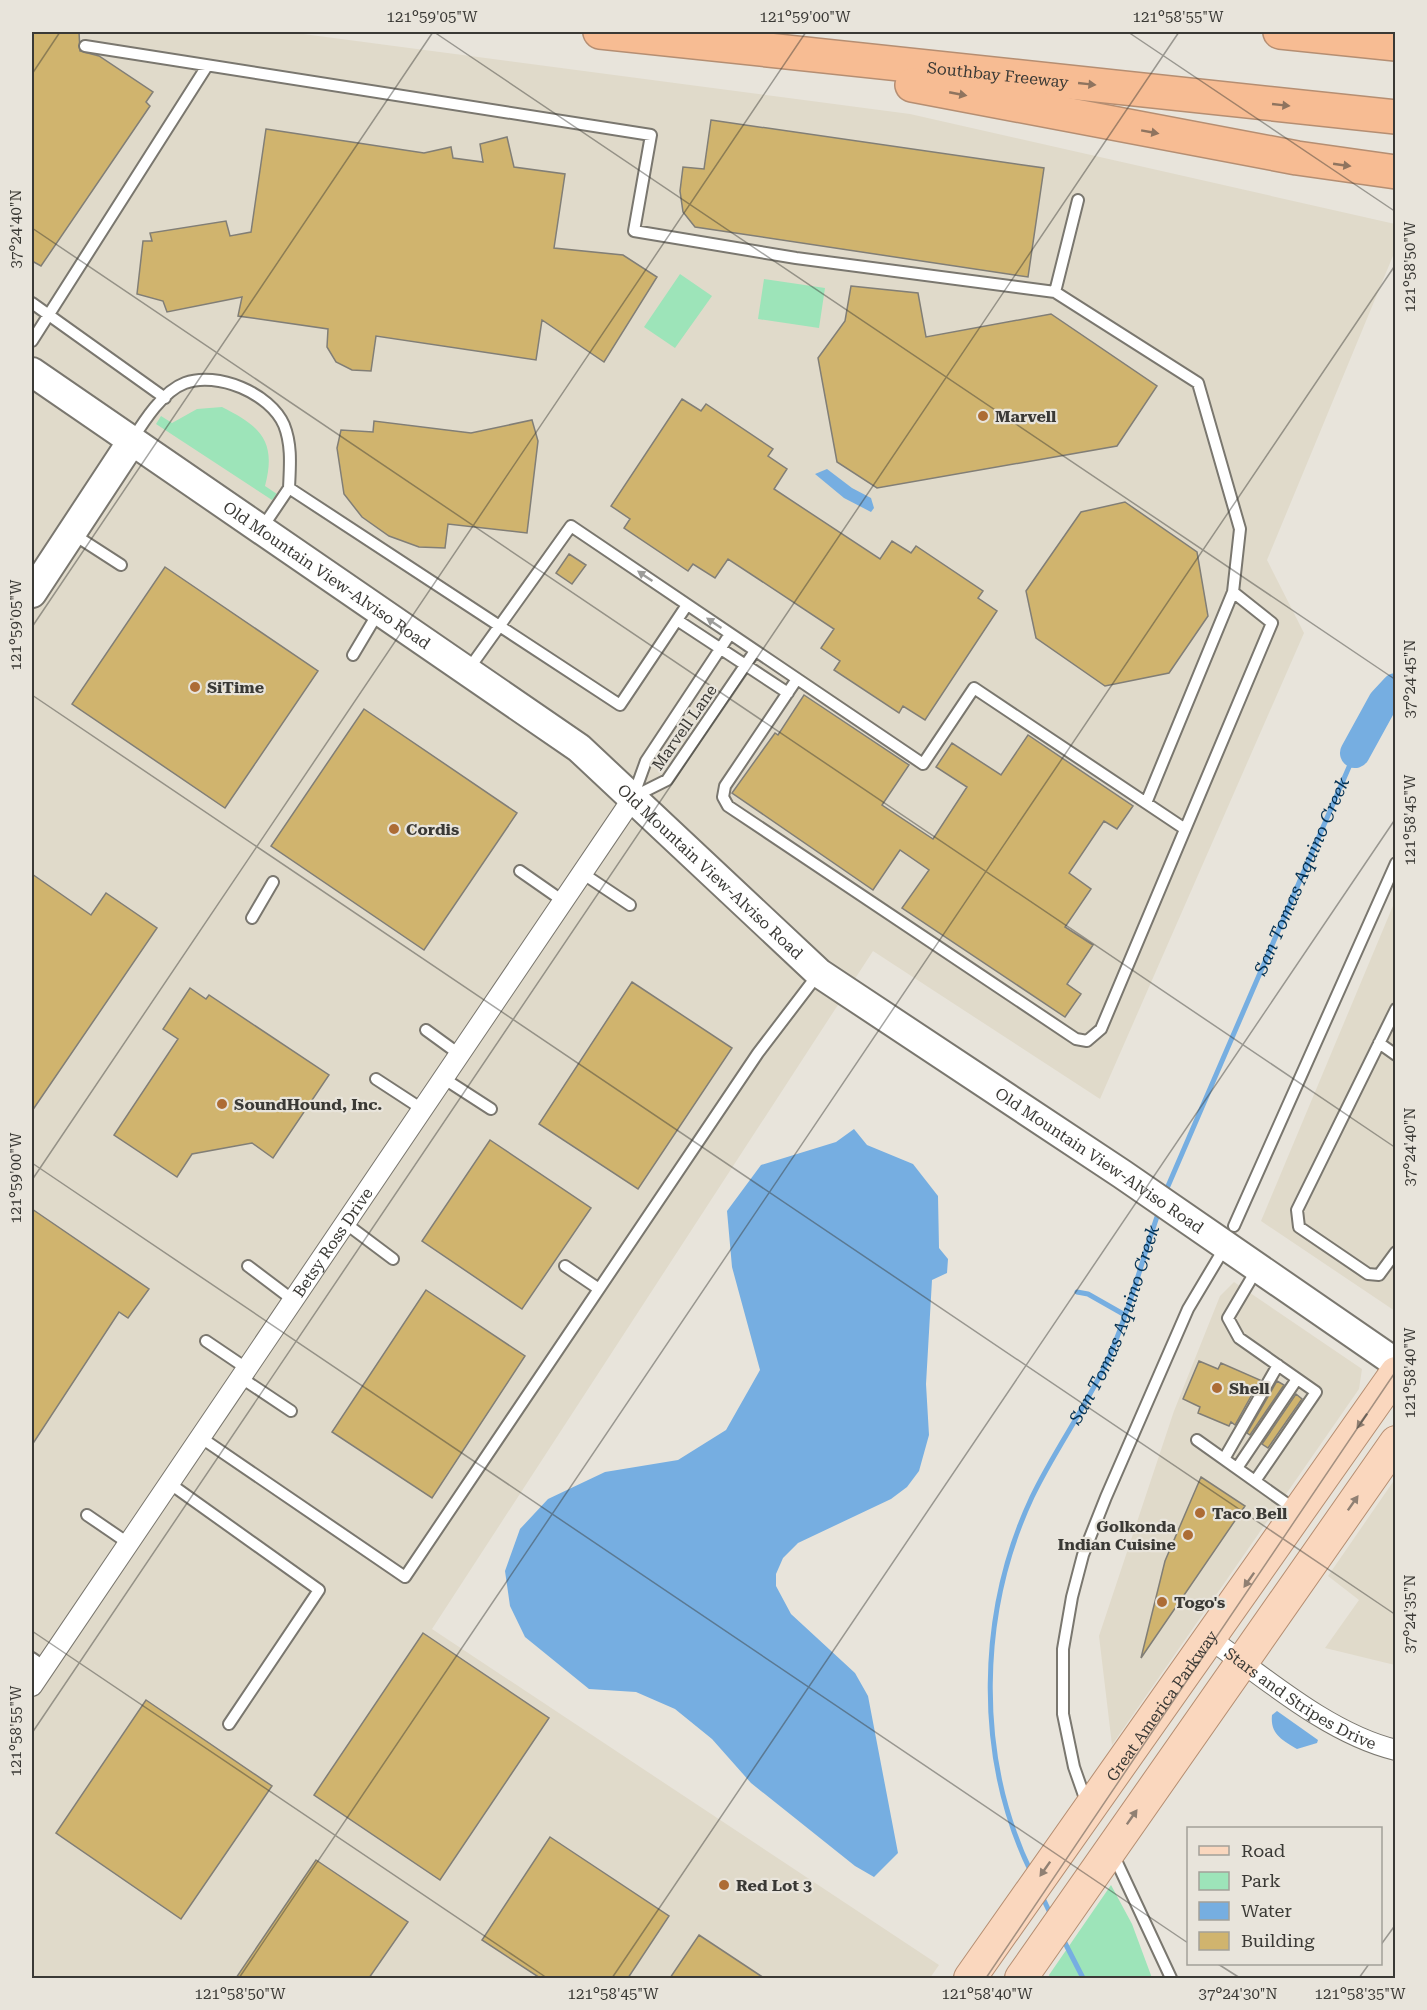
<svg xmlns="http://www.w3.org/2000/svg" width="1427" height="2010" viewBox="0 0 1427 2010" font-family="'Roboto Serif',serif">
<rect width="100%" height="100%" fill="#e8e4db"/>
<path fill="#e0daca" d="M32,32H288L910,114L1395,224V251L1267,560L1304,633L1100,1099L873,951L432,1629L939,1965L930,1978H32Z
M1395,901V1311L1261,1221Z
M1234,1282L1362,1369L1359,1389L1112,1745L1099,1636L1174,1411L1220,1296Z
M1395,1479V1665L1325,1648L1359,1600L1328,1576Z"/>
<path fill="#9de4b9" d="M680,274L712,296L675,348L644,327Z
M764,279L825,288L819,328L758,319Z
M222,407C260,426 277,441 265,486L277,494L272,500L156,424L161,416L172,423L197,409Z
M1111,1885L1132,1924L1152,1978H1050L1049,1975Z"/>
<path fill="#76aee1" d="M827,469L852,488L871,498L874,508L871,512L844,498L815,474Z
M854,1129L867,1145L913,1164L938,1196L939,1248L948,1259L947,1273L932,1280L926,1384L929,1435L919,1471L907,1487L891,1499L798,1543L783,1558L776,1574V1586L791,1614L855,1673L868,1696L898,1853L874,1877L855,1866L751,1783L712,1739L675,1709L636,1692L589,1689L525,1637L510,1606L505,1571L520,1529L548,1499L605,1472L678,1460L726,1430L760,1370L732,1267L727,1211L761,1165L836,1142Z
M1277,1711L1318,1740L1317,1743L1297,1749C1282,1740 1270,1734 1272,1715Z"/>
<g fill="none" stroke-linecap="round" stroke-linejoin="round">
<g stroke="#76aee1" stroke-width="5">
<path id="s1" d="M1165,1193L1355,753"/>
<path d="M1077,1292L1088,1294L1125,1315"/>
<path id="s2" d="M1031,1872C975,1757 978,1612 1032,1497C1055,1449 1087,1406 1109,1357C1130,1310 1142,1259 1159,1211"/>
<path d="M1041,1894L1051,1915"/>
<path d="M1062,1937L1083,1978"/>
</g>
<path stroke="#76aee1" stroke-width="30" d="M1355,753L1383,702L1396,688"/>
</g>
<path fill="#d0b46e" stroke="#817e76" stroke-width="1.5" d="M32,32H79L80,51L99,56L153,92L146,102L150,106L41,266L32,261Z
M711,120L1044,168L1028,277L695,227L683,212L680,191L683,167L704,169Z
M266,129L424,153L451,147L453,158L483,162L480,144L507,137L514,167L565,174L554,248L623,255L657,277L604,362L542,320L536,360L376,336L371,371L352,370L336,362L327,347L328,329L238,316L242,297L167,312L163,301L137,294L143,241H152L150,233L226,221L230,236L251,232Z
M851,286L918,293L926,337L1051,314L1157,386L1117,446L877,488L837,462L818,358L845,321Z
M682,399L701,411L706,404L773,449L768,456L787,469L774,489L880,559L892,541L911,553L916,546L983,591L978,598L997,611L925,720L903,706L899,713L834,670L840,661L821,648L834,629L728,559L715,578L693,564L688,571L624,528L630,519L611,506Z
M532,420L538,441L527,533L448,524L445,548L419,547L389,536L362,517L344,494L337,448L341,430L373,432L374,421L471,433Z
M1125,502L1197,552L1208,616L1169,673L1105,686L1036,638L1026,591L1081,512Z
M569,554L586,565L572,584L556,573Z
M165,567L318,671L225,808L72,704Z
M804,695L909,765L882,805L933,839L967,787L936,767L952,743L1001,775L1028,735L1133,806L1117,829L1104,821L1069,873L1091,889L1065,927L1093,945L1067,984L1081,994L1065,1017L902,908L929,870L900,850L873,890L732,793L775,733L778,735Z
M364,709L517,813L424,950L271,846Z
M32,874L91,915L106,893L157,928L32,1111Z
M632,982L732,1048L638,1189L539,1124Z
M190,988L206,999L209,995L329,1075L273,1158L252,1143L192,1154L177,1177L114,1135L178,1039L163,1029Z
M490,1140L591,1208L522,1309L422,1241Z
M32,1209L149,1289L128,1318L119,1312L32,1445Z
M426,1290L525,1356L432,1498L332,1432Z
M1199,1361L1218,1369L1221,1363L1260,1380L1235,1425L1231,1422L1229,1426L1198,1413L1200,1407L1183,1399Z
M1277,1381L1284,1385L1250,1435L1247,1433Z
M1296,1394L1302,1399L1268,1448L1262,1444Z
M1201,1477L1245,1506L1141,1658L1165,1561Z
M423,1633L549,1718L440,1880L314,1795Z
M146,1700L272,1786L181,1919L56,1833Z
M550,1837L669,1916L628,1978H540L482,1940Z
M316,1860L408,1922L369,1978H236Z
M699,1935L764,1978H670Z"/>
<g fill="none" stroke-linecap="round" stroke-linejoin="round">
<g stroke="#7a776f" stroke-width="14">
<path id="lane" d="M85,46L651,135L634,231L796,258L1055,292L1198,383L1240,529L1233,592
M1055,292L1078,200
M32,303L165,398
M32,341L207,66
M132,440C144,421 163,391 185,383C217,371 270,393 284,425C292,445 290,466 289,488
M262,528L289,488L620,705L687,605
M73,534L121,565
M677,620L788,693
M353,655L378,613
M468,670L571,526L923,764L974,688L1185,829
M797,679L725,786L723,797L728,806L1076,1039L1087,1041L1101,1029L1272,623L1233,592L1146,803
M633,797L667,780L755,651
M633,797L646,761L730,634
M520,871L563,901
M582,873L630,905
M252,918L273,882
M1396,1009L1297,1210L1299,1227L1368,1274L1379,1275L1396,1252
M426,1030L459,1054
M1379,1043L1396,1055
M443,1078L491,1109
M376,1079L422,1109
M345,1223L393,1259
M1234,1226L1396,863
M248,1266L293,1300
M565,1266L599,1289
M206,1341L246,1368
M240,1377L291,1411
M200,1437L405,1577L758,1053L819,973
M1197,1440L1297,1511
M1224,1459L1278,1365
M1237,1468L1297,1379
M1255,1481L1316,1392L1239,1338L1228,1318L1257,1269
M169,1483L319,1590L229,1724
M87,1515L128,1543
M32,1658L45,1667
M1087,1804L1074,1767L1063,1714V1649L1072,1597L1083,1555L1106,1497L1188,1309L1225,1247
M1113,1854L1171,1978"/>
</g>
<g stroke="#7a776f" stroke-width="22">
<g id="street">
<path id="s3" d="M1209,1638C1264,1677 1329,1734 1396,1750"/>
<path id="s4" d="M32,1686L633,798"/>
</g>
</g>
<g stroke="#7a776f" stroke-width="32">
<g id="secondary">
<path id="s5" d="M32,372L579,748L819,973L1122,1174L1396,1363"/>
<path d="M32,593L132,441"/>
</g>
</g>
<g stroke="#b58e72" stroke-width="34">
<g id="primary">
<path id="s6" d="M970,1978L1396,1373"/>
<path d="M1021,1978L1396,1442"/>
</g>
</g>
<g stroke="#b58e72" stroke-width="36">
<g id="highway">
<path id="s7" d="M600,32L1396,117"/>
<path d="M1280,32L1396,44"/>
<path d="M912,85L1297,158L1396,172"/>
</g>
</g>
<use href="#lane" stroke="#fff" stroke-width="10"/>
<use href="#street" stroke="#fff" stroke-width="20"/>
<use href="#secondary" stroke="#fff" stroke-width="28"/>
<use href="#primary" stroke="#fad7be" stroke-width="32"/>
<use href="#highway" stroke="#f7bc93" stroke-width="33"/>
</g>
<defs><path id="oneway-solid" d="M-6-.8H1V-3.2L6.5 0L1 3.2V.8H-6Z" transform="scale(1.5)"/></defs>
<g fill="#8f745f">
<use href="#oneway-solid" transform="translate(1087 84) rotate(6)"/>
<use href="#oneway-solid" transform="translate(958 94) rotate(11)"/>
<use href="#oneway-solid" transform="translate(1281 105) rotate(6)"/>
<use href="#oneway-solid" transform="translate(1150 132) rotate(10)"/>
<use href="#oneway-solid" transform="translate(1342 165) rotate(8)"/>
</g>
<g fill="#9c9c9a">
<use href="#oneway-solid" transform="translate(645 576) rotate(-146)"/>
<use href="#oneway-solid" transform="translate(714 623) rotate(-146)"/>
</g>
<g fill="#908073">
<use href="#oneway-solid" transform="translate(1362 1421) rotate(125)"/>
<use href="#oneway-solid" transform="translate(1353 1503) rotate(-55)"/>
<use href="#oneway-solid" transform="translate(1249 1580) rotate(125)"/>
<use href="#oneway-solid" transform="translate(1132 1817) rotate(-55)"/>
<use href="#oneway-solid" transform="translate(1045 1869) rotate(125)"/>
</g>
<path fill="none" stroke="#3a3935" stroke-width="1.5" stroke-opacity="0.45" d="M434,32L1396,680M1128,32L1396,212M32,74L60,32M32,228L1396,1148M32,627L433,32M32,695L1396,1615M32,1163L1188,1943M32,1180L806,32M32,1631L547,1978M32,1733L1179,32M1380,1946L1396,1924M1218,1964L1240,1978M239,1978L1396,264M612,1978L1396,818M986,1978L1396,1371M1359,1978L1369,1964"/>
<g fill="#ad6c35" stroke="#e8e4db" stroke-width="2">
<circle cx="983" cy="416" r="6"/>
<circle cx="195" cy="687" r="6"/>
<circle cx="394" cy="829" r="6"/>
<circle cx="222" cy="1104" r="6"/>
<circle cx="1217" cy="1388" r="6"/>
<circle cx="1200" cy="1513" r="6"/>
<circle cx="1188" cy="1535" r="6"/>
<circle cx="1162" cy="1602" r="6"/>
<circle cx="724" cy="1885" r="6"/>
</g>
<g text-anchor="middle" stroke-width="4.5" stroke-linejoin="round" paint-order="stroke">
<g font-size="16" fill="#3a3935" stroke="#e8e4db">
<text dy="6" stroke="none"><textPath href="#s7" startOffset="400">Southbay Freeway</textPath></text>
<text dy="6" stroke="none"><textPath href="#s5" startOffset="358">Old Mountain View-Alviso Road</textPath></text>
<text transform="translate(684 727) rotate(-55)" y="6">Marvell Lane</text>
<text dy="6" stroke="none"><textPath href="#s5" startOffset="844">Old Mountain View-Alviso Road</textPath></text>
<text dy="6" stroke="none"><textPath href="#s5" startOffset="1330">Old Mountain View-Alviso Road</textPath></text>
<text dy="6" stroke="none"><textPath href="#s4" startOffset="536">Betsy Ross Drive</textPath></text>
<text dy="6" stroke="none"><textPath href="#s3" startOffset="110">Stars and Stripes Drive</textPath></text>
<text dy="6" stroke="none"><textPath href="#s6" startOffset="333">Great America Parkway</textPath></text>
</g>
<g font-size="16" font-weight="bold" fill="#3a3935" stroke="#e8e4db" text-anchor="start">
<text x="995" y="422">Marvell</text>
<text x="207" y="693">SiTime</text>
<text x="406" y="835">Cordis</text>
<text x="234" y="1110">SoundHound, Inc.</text>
<text x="1229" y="1394">Shell</text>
<text x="1212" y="1519">Taco Bell</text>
<text x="1176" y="1532" text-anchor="end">Golkonda<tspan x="1176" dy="18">Indian Cuisine</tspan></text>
<text x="1174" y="1608">Togo's</text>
<text x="736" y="1891">Red Lot 3</text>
</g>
<g font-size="18" font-style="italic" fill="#043152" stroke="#e8e4db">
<text dy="6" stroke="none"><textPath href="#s1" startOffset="345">San Tomas Aquino Creek</textPath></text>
<text dy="6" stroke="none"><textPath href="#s2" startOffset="579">San Tomas Aquino Creek</textPath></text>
</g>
</g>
<rect width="1427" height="2010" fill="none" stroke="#e8e4db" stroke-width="66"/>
<rect x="1187" y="1827" width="195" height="138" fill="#e8e4db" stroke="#a2a099" stroke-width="1.5"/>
<rect x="1199" y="1846" width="30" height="9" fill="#fad7be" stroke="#a2a099" stroke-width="1.5"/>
<text x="1241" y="1857" font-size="18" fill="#3a3935">Road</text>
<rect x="1199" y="1872" width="30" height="18" fill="#9de4b9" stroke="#a2a099" stroke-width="1.5"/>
<text x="1241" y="1887" font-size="18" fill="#3a3935">Park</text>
<rect x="1199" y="1902" width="30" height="18" fill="#76aee1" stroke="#a2a099" stroke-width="1.5"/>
<text x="1241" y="1917" font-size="18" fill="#3a3935">Water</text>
<rect x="1199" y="1932" width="30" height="18" fill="#d0b46e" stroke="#a2a099" stroke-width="1.5"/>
<text x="1241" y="1947" font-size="18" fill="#3a3935">Building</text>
<rect x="33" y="33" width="1361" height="1944" fill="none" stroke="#3a3935" stroke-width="2"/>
<g font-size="15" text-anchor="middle" fill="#3a3935">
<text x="432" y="22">121°59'05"W</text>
<text x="805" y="22">121°59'00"W</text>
<text x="1178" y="22">121°58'55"W</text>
<text transform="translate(16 229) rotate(-90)" y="5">37°24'40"N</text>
<text transform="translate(1410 267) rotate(-90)" y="5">121°58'50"W</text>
<text transform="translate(16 625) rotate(-90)" y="5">121°59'05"W</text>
<text transform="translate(1410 679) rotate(-90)" y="5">37°24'45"N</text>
<text transform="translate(1410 820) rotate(-90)" y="5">121°58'45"W</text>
<text transform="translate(1410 1147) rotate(-90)" y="5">37°24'40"N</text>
<text transform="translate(16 1178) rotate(-90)" y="5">121°59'00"W</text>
<text transform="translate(1410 1373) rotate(-90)" y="5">121°58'40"W</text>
<text transform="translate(1410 1614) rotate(-90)" y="5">37°24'35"N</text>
<text transform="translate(16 1731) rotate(-90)" y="5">121°58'55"W</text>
<text x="240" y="1999">121°58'50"W</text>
<text x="613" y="1999">121°58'45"W</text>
<text x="987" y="1999">121°58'40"W</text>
<text x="1238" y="1999">37°24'30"N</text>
<text x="1360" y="1999">121°58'35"W</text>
</g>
</svg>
